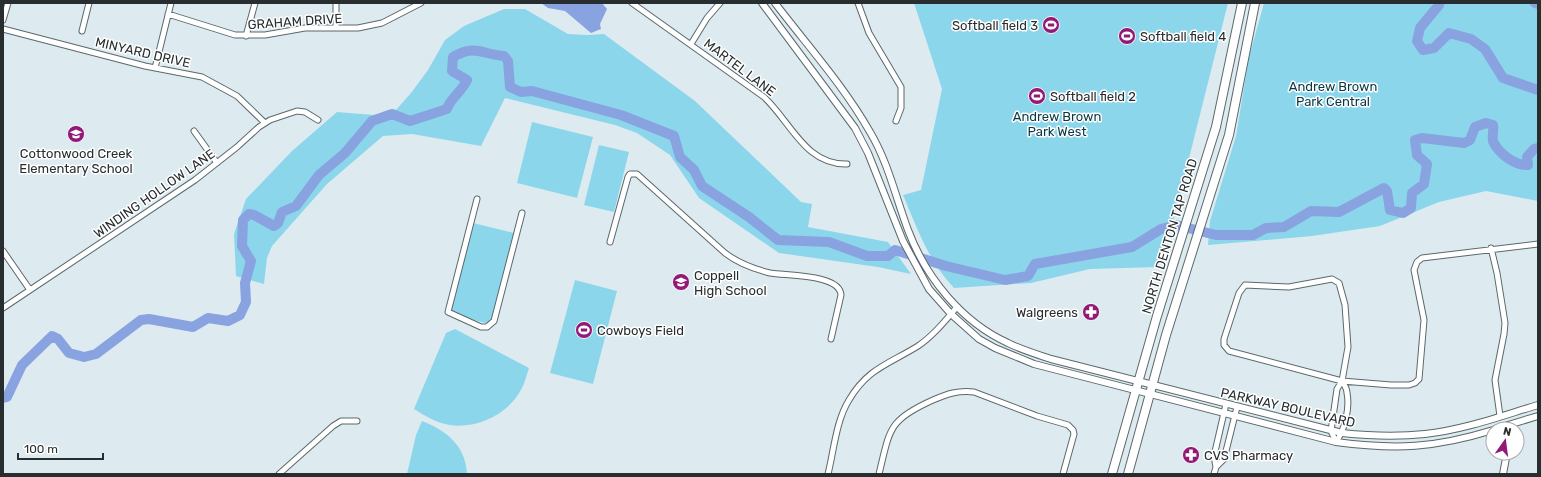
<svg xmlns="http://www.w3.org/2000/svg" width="1541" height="477" viewBox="0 0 1541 477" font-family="Rubik,sans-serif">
<rect width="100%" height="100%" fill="#ddebf0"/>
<path fill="#8cd6ec" d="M914,3H1228L1174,218L1158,267L1090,269L1031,283L954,288C929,262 917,228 903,195L921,190L942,89Z
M1264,3H1538V201L1486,191L1439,202L1380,226L1312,236L1208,245L1210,221L1236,136L1249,57Z
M504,9H525L568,34L588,35L604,34L695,101L801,202L812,204L808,227L888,242L911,274L878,267L779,253L699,198L670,155L637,133L615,125L505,98L481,146L412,134L383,136L327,184L272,246L267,258L264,284L236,276L234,234L246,199L292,151L337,112L374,115L395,111L411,93L428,70L445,40L464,26Z
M532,122L593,137L577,198L517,183Z
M599,145L629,152L614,212L584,205Z
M473,223L514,233L490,324L449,314Z
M575,280L617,291L593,384L550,373Z
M455,329L529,368C527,374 525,382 522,388C509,414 478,429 450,425C437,423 425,416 414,409L446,333Z
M422,421C446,430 466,446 467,474H407L416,435Z"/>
<path fill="#89a3e1" d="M541,3H602L607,9L600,24L601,29L591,33L565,11L548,8Z"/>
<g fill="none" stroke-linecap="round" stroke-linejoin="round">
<path stroke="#89a3e1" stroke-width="10" d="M1438,3L1439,5L1420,28L1417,41L1423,50L1434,48L1449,33L1471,39L1485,49L1503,78L1538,90
M1535,3L1538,4
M3,398L7,397L22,365L52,336L58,339L69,353L84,357L96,354L141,320L149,319L193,327L208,318L228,321L240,315L246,302L245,283L251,261L242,246L243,220L249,214L254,215L274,226L278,223L282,212L296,206L319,175L345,153L372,121L392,114L410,121L447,109C451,97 461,93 467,80L452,71L453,57C475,44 481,54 504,56L508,61L510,87L521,92L532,91L621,115L674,136L680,157L694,170L702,186L749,217L778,240L829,242L867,256H888L895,250L946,266L1005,280L1028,276L1035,264L1132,247L1161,229L1176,225L1216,235H1253L1266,228L1284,227L1311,211L1339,212L1384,188L1387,191L1390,210L1403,213L1411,208L1412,193L1424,184L1427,164L1417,155L1415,140L1422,138L1464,143L1470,140L1475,127L1486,123L1493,125C1494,130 1492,137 1493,141C1498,153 1515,166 1528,165L1527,157L1534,149L1538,148"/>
<g stroke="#5b686c" stroke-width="7">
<path id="minor" d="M632,3L764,97C791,122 805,165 847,164
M858,3L869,33L901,87V108L896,121
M168,14L235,35H265L305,28H358L382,23L421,3
M3,20L8,3
M336,28V3
M3,29L145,66L202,77L237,96L265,123
M82,31L89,3
M246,36L255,3
M691,44L707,18L720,3
M155,68L171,3
M194,131L217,163
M477,199L448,312L481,327H487L494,321L522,213
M610,242L628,177L630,174H637L725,253C738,263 754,269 770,273C787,276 840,274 841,295L831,339
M1491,248L1497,273L1505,323L1504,334L1495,380L1500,416
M3,251L30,290
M3,308L195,180L237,147L259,127L270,120L297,111L305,112L318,120
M1336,442L1331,431L1337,389L1342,381L1348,347L1345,305L1339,283L1332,279L1289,287L1245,285L1239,293L1224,339V345L1229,351L1342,381L1391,385H1409L1415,383L1419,379L1424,320L1414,270L1417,262L1422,258L1538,244
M1336,442C1345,429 1350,408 1347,393C1347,389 1344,384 1342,381
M1216,467L1224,459L1237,407
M279,474L333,426L341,421H357
M828,474C834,450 836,421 849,400C868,368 889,364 918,346C933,336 945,321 957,307
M879,474C890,429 888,420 933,400C947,394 958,390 974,392L1037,416L1068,425L1073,430L1074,434L1063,474
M1214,474L1216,467L1214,456L1226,404"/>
</g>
<g stroke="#5b686c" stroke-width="8">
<path id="tertiary" d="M762,3L855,128L868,153L903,241L929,289L951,314L979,339L995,348L1034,364L1336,442C1396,450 1435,448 1493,430
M775,3C807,45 844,86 870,132C888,162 896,198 908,230C926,278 962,322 1008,343C1022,350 1036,354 1051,359L1342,433C1370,436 1397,437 1425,434C1463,430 1501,416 1538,405
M1495,429L1538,416
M1503,474L1507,453"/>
</g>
<g stroke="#5b686c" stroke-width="10">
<path id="primary" d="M1112,474L1157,316L1216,127L1242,3
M1128,474L1166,335L1229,135L1255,3"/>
</g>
<use href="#minor" stroke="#fff" stroke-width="5"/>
<use href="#tertiary" stroke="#fff" stroke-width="6"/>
<use href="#primary" stroke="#fff" stroke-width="8"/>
</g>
<defs>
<g id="stadium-disc" transform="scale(0.9)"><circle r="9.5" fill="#911977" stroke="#fff"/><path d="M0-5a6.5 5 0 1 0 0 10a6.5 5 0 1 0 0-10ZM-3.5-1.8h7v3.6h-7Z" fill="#fff"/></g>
<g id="school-disc" transform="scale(0.9)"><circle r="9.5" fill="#911977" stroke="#fff"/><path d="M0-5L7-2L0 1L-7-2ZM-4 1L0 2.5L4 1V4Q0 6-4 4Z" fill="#fff"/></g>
<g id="pharmacy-disc" transform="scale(0.9)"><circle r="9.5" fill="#911977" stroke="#fff"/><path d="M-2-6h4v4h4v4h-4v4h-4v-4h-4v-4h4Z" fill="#fff"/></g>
</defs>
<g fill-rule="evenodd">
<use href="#stadium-disc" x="1051" y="25"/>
<use href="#stadium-disc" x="1127" y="36"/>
<use href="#stadium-disc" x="1037" y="96"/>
<use href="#school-disc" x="76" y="134"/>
<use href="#school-disc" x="681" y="282"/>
<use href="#pharmacy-disc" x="1091" y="312"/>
<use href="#stadium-disc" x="584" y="330"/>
<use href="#pharmacy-disc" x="1191" y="455"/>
</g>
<g text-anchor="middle" stroke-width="3" stroke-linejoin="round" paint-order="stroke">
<g font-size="13" fill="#282d2f" stroke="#fff">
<text transform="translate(295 21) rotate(-4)" y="5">GRAHAM DRIVE</text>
<text transform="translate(143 52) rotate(13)" y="5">MINYARD DRIVE</text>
<text transform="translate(740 67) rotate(37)" y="5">MARTEL LANE</text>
<text transform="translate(154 193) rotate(-35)" y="5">WINDING HOLLOW LANE</text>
<text transform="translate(1169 236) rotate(-73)" y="5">NORTH DENTON TAP ROAD</text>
<text transform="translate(1288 407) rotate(13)" y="5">PARKWAY BOULEVARD</text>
</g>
<g font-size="13" fill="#282d2f" stroke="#fff" text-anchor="start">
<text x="1038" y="30" text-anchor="end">Softball field 3</text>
<text x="1140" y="41">Softball field 4</text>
<text x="1050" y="101">Softball field 2</text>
<text x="76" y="158" text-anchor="middle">Cottonwood Creek<tspan x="76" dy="15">Elementary School</tspan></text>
<text x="694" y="280">Coppell<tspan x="694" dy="15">High School</tspan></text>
<text x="1078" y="317" text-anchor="end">Walgreens</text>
<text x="597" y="335">Cowboys Field</text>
<text x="1204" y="460">CVS Pharmacy</text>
</g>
<g font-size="13" fill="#0b3843" stroke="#fff">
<text x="1333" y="91">Andrew Brown<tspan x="1333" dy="15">Park Central</tspan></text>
<text x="1057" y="121">Andrew Brown<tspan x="1057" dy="15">Park West</tspan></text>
</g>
</g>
<rect width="1541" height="477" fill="none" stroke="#282d2f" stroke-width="8"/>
<g transform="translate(1505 441) rotate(14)"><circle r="19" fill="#ffffff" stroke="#a9abac"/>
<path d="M0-3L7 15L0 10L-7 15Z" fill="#911977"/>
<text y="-6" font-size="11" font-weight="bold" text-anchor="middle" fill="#282d2f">N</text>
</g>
<path d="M18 453v6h85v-6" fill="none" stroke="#282d2f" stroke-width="2"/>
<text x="24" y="453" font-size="12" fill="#282d2f" stroke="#ffffff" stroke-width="3" paint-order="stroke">100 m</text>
</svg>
